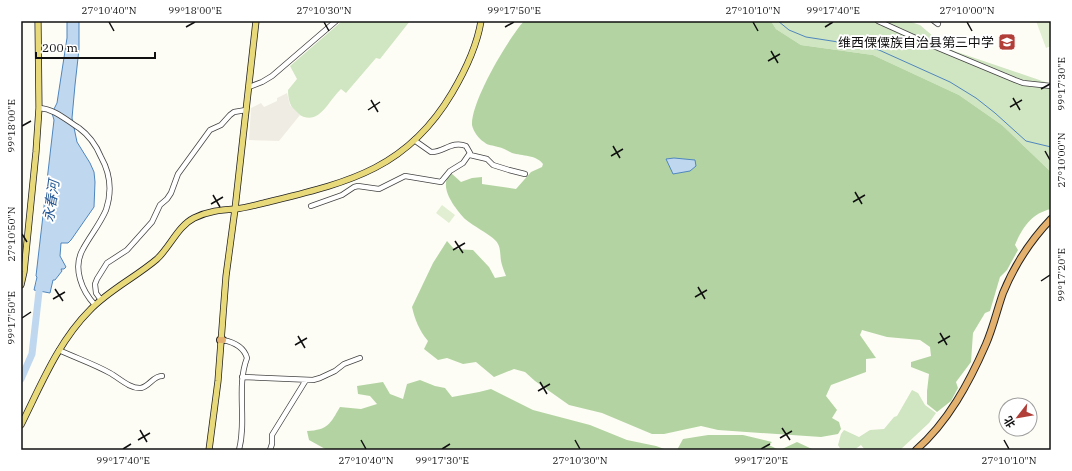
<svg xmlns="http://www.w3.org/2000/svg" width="1072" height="471" viewBox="0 0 1072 471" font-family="'IBM Plex Serif','Noto Sans SC',serif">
<rect width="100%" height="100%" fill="#fefdf5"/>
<path fill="#d0e5c1" d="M342,21H410L380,59L376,58L346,93L341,89C328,101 318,129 297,113C290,107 288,99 288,90L297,79L290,66Z
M771,21H908L920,25L941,43L954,51L1051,84V172L1002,125L959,95L873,55L801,45L776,29Z
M912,390L918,393L925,405L936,413L929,423L900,450H865L861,445L854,450H841L838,445L841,434L844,430L859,437L870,430L884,429L894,417L897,416Z"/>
<path fill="#b3d4a2" d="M524,21H771L776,29L801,45L873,55L959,95L1002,125L1051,172V209C1032,213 1022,228 1015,245L1018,250L1007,270L1000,277L990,311L985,313L973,333L971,362L956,382L958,388L951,401L937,412L927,404V391L929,374L911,367V362L931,356L930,347L920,340L887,337L862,330L860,335L876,358L866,359V372L831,385L826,396L837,410L832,418L839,422L841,429L838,434L821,437L718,430L701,426L664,434H652L602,413L569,405L535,381L525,372L514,369L494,377L476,362L463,364L447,358L438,360L424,349L428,341C419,330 415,320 412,307L433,263L447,241L454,249L473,250L489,267L495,278L506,276C504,271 502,266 501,261C500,254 501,247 496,241C487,232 474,227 465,219C455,208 437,186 451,173L461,182L472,178L482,177V184L516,189L531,172L542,167L543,164C537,155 522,156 512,153C508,151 503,148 498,147C493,145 488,146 484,142C479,139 473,131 472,125C471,101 508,39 524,21Z
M420,380L435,386L445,388L452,397L479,392L491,389L533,410L590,425L627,440L656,446L667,450H327L309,440L307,431C328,430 330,424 340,407L361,409L377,404L370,396L358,394L357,386L383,382L390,394L403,399L407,384Z
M708,435H743L772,442L769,445L779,450H677L683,439Z
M797,442L812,449L826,450H780Z"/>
<path fill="#e1eed2" d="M1036,21H1051V46L1046,48Z
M442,205L455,215L449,223L436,213Z"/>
<path fill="#efede3" d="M287,93L290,105L300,115L279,141L249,140L251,108L261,103L264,107L277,101V98Z"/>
<path fill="#bfd8f0" stroke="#4f86be" d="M67,21H79V49L75,85L72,118L77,142L90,163L94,172L95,182L94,207L71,240L68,243H61L60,256L66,267L64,269H61L62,271L55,280H53L50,293L34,290L37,277L36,276L54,120L52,113L57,103L67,38Z
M674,158L695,160L696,166L690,171L673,174L666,159Z"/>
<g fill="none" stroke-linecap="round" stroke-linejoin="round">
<path stroke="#4f86be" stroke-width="1" d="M778,21L789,30L806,37L864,46L879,50L950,82L976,98L995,113L1026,141L1051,147"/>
<path stroke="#bfd8f0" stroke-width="7" d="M21,379L32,354L40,283"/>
<g stroke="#434343" stroke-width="6">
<path id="minor" d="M878,21L931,45L1015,80L1023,83L1051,86
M934,21L938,24
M249,87L262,82L272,76L336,21
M39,108C55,109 66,120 79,128C90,136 96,145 101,157C110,173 112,192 106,210C100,224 90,236 83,249C72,268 82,291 95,305
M470,155L487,159L493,165L509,170L525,174
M311,206L342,195L354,187L358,186L379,189L405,176L441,182L450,171L463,163L470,153L466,146C452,140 443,153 431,152L414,140
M101,300L96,293L95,284L97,279L107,263L127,250L152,222L160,205L167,199L171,193L178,174L210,130L221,125L230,115L234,112L246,110
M223,340C233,342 244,347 247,358C236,387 247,420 239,450
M59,350C76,358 94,364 110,373C119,378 130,389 141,388C150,386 153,376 162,376
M242,377L313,380L320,378L335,371L344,364L360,358
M270,450L272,444V435L306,380"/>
</g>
<g stroke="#212121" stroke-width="7">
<path id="major" d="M21,285L24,272L36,152L39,108L38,21
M21,425C41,385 58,342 90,310C109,290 136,277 157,259C170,247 178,226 194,218C208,211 221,210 235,209C245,208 255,205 264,203C345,183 406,171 452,93C465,71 477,46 481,21
M209,450L218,381L226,276L235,209L256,21"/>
</g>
<g stroke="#212121" stroke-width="8">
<path id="highway" d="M220,340H223
M916,450C948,422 969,383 986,344C993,328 997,310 1003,293C1014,266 1031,240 1051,219"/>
</g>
<use href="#minor" stroke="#fff" stroke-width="4.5"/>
<use href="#major" stroke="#e8d97a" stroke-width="5.5"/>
<use href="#highway" stroke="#e3b06d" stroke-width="6"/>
</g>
<path fill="none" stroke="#101010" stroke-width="1.5" d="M109,22L114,31M324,22L329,31M753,22L758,31M967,22L972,31M186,27L195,22M505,27L514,22M825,27L833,22M771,51L778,63M768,61L780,54M1041,89L1050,84M1013,98L1020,110M371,100L378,112M1010,107L1022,100M368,110L380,102M22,126L31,121M613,146L620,158M1045,151L1050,160M611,156L623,149M855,192L862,204M213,195L220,207M853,202L865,195M211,204L223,197M22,234L27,242M455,241L463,253M453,250L465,243M1041,281L1050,275M698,287L705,299M55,289L63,301M695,297L707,290M53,299L65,292M22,318L31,312M940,333L947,345M298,336L305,348M938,343L950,336M295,345L307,338M540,382L547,394M538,391L550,384M782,428L790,440M140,430L147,442M780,438L792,431M138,440L150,433M361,440L366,449M575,440L580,449M1004,440L1009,449M123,449L131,444M442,449L450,444M761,449L770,444"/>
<defs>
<g id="school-square" transform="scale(0.9)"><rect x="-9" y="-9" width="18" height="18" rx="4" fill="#b13f38" stroke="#fff"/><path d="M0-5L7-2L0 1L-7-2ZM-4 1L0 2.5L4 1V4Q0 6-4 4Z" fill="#fff"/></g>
</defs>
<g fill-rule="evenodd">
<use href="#school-square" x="1007" y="42"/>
</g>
<g text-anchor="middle" stroke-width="4" stroke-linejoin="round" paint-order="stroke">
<g font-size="13" fill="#101010" stroke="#fff" text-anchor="end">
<text x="994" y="47">维西傈僳族自治县第三中学</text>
</g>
<g font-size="14" font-style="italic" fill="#275994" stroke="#fff">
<text transform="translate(51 201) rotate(-82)" y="5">永春河</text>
</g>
</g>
<rect width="1072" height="471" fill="none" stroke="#ffffff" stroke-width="44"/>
<g transform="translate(1018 417) rotate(239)"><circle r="19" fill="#ffffff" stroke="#9f9f9f"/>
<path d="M0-3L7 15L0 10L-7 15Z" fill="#b13f38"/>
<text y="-6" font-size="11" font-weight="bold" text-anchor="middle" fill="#101010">北</text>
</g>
<path d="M36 52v6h119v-6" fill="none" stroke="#101010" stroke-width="2"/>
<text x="42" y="52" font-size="12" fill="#101010" stroke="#ffffff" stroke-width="3" paint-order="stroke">200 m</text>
<rect x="22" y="22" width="1028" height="427" fill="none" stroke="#101010" stroke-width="1.5"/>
<g font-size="10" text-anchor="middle" fill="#101010">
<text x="109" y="14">27°10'40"N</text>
<text x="195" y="14">99°18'00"E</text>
<text x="324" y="14">27°10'30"N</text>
<text x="514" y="14">99°17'50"E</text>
<text x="753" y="14">27°10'10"N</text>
<text x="833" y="14">99°17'40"E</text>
<text x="967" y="14">27°10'00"N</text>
<text transform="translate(1061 84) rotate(-90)" y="4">99°17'30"E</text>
<text transform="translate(11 126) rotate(-90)" y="4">99°18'00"E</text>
<text transform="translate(1061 160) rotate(-90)" y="4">27°10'00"N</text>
<text transform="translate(11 234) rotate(-90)" y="4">27°10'50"N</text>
<text transform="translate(1061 275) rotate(-90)" y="4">99°17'20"E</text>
<text transform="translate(11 318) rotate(-90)" y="4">99°17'50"E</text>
<text x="123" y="464">99°17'40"E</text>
<text x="366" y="464">27°10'40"N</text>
<text x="442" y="464">99°17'30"E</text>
<text x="580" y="464">27°10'30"N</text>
<text x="761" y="464">99°17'20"E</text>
<text x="1009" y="464">27°10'10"N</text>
</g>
</svg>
